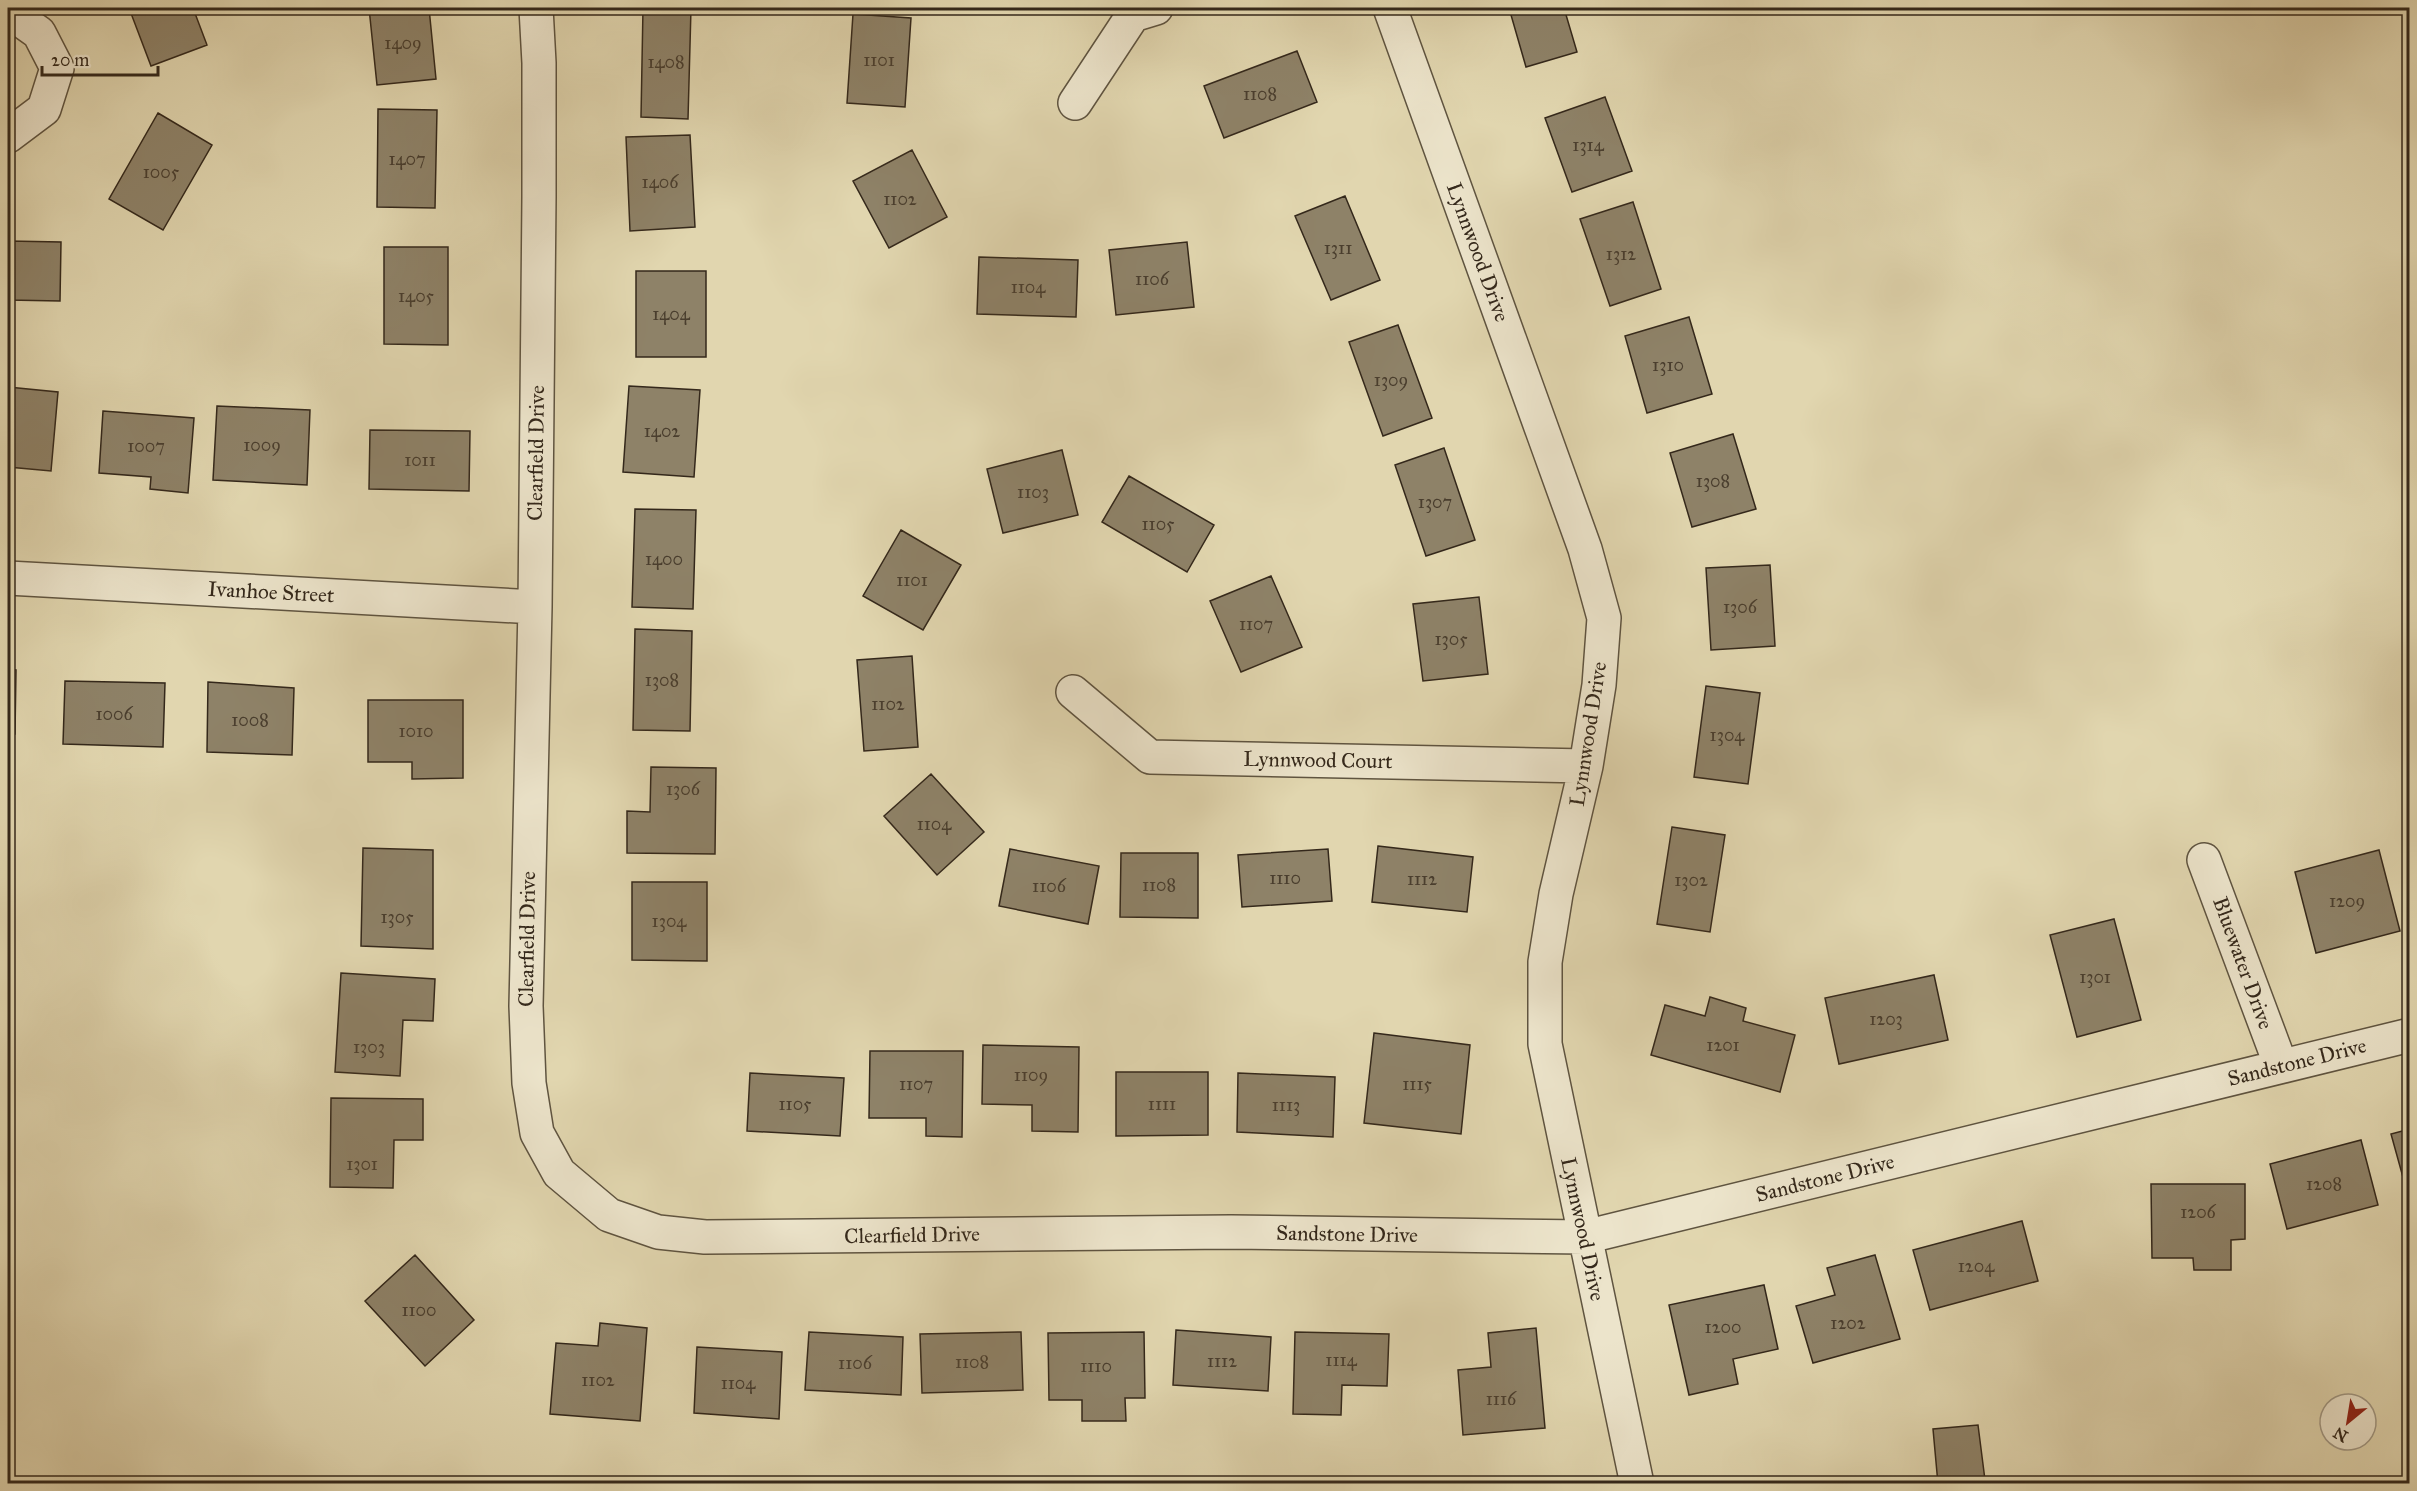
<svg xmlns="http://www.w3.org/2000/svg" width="2417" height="1491" viewBox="0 0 2417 1491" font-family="'IM FELL Great Primer',serif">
<rect width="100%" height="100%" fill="#e1d6af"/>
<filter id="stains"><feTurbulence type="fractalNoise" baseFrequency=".00333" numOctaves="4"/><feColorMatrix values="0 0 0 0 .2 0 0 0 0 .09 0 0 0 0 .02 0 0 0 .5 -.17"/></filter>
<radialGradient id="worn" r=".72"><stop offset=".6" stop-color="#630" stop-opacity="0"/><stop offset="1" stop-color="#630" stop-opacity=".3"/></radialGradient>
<path fill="#8e8268" stroke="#34281b" stroke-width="1.5" d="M129,8H193L207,45L151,66Z
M369,8H429L436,79L377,85Z
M643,8H691L688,119L641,117Z
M1509,8H1564L1577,52L1526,67Z
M853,14L911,18L905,107L847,103Z
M1297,51L1317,102L1224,138L1204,86Z
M1605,97L1632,171L1572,192L1545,118Z
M378,109L437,110L435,208L377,207Z
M158,113L212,145L163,230L109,199Z
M690,135L695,227L630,231L626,137Z
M912,150L947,217L889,248L853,181Z
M1345,196L1380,280L1331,300L1295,216Z
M1633,202L1661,289L1610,306L1580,219Z
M8,241L61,242L60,301L8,300Z
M1187,242L1194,307L1116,315L1109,250Z
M384,247H448V345L384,344Z
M979,257L1078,260L1076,317L977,314Z
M636,271H706V357H636Z
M1689,317L1712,394L1647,413L1625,336Z
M1398,325L1432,418L1383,436L1349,342Z
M629,386L700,390L694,477L623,472Z
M8,387L58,392L51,471L8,467Z
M217,406L310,410L307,485L213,480Z
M103,411L194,418L188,493L150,489L151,477L99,473Z
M370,430L470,431L469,491L369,489Z
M1733,434L1756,509L1692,527L1670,453Z
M1444,448L1475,540L1426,556L1395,465Z
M1062,450L1078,515L1003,533L987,469Z
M1129,476L1214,525L1187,572L1102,522Z
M635,509L696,510L693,609L632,607Z
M901,530L961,565L923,630L863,596Z
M1770,565L1775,646L1711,650L1706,568Z
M1271,576L1302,647L1241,672L1210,601Z
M1479,597L1488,674L1423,681L1413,604Z
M635,629L692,631L690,731L633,730Z
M912,656L918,747L864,751L857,660Z
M8,669L16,670L15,734H8Z
M65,681L165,683L163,747L63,744Z
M208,682L294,688L292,755L207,752Z
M1706,686L1760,693L1748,784L1694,777Z
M368,700H463V778L412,779V762H368Z
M651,767L716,768L715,854L627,853V811L650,812Z
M931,774L984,832L937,875L884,816Z
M1672,827L1725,835L1710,932L1657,924Z
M1378,846L1473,857L1467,912L1372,902Z
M363,848L433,850V949L361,946Z
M1010,849L1099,866L1088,924L999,906Z
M1328,849L1332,901L1242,907L1238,855Z
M2379,850L2400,931L2316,953L2295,872Z
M1121,853H1198V918L1120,917Z
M632,882H707V961L632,960Z
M2114,919L2141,1020L2077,1037L2050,935Z
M341,973L435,979L433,1021L403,1020L400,1076L335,1072Z
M1934,975L1948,1040L1839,1064L1825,998Z
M1710,997L1746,1008L1743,1021L1795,1035L1780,1092L1651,1055L1665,1005L1705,1016Z
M1374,1033L1470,1045L1461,1134L1364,1123Z
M983,1045L1079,1047L1078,1132L1032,1131V1105L982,1104Z
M870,1051H963L962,1137L926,1136V1118H869Z
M1116,1072H1208V1135L1116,1136Z
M750,1073L844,1078L840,1136L747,1131Z
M1238,1073L1335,1077L1333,1137L1237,1132Z
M331,1098L423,1099V1140H394L393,1188L330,1187Z
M2410,1129V1199H2409L2391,1134Z
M2361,1140L2378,1205L2287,1229L2270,1164Z
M2151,1184H2245V1239L2231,1240V1270H2194L2193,1258H2152Z
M2022,1221L2038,1281L1930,1310L1913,1250Z
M415,1255L474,1320L425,1366L365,1301Z
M1875,1255L1900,1339L1813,1363L1796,1306L1835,1295L1827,1268Z
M1764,1285L1778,1349L1733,1359L1738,1384L1689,1395L1669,1305Z
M600,1323L647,1328L640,1421L550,1414L556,1343L598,1346Z
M1536,1328L1545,1428L1463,1435L1458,1370L1491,1367L1488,1333Z
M1176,1330L1271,1337L1268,1391L1173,1385Z
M809,1332L903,1337L901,1395L805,1390Z
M1021,1332L1023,1390L922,1393L920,1334Z
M1144,1332L1145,1398H1125L1126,1421H1082V1400H1049L1048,1333Z
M1295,1332L1389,1334L1387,1386L1342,1385L1341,1415L1293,1414Z
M697,1347L782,1352L779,1419L694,1413Z
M1978,1425L1985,1480L1938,1484L1933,1429Z"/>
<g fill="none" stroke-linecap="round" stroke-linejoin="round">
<g stroke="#5f5440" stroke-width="36">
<path id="minor" d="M536,8L539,63V197L535,607L526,1006L529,1083L537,1133L559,1173L609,1215L658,1232L705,1237L1231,1232L1585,1237L2410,1035
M1390,8L1585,549L1604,618L1599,685L1586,766L1556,894L1545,962V1044L1637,1484
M8,11L39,33L57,68L44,109L8,136
M1075,103L1133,15L1156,8
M8,578L535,607
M1073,692L1150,757L1586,766
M2204,860L2281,1066"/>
</g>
<use href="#minor" stroke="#ece4cb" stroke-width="33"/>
</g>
<g text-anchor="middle" stroke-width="4.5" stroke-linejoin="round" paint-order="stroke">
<g font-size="18" fill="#4a3e2e">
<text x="403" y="49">1409</text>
<text x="879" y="66">1101</text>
<text x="666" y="68">1408</text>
<text x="1260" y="100">1108</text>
<text x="1588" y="151">1314</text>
<text x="407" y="165">1407</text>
<text x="161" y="178">1005</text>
<text x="660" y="188">1406</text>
<text x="900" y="205">1102</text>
<text x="1338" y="254">1311</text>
<text x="1621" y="260">1312</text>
<text x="1152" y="285">1106</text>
<text x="1028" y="293">1104</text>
<text x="416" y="302">1405</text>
<text x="671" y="320">1404</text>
<text x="1668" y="371">1310</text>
<text x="1391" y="386">1309</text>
<text x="662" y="437">1402</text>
<text x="262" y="451">1009</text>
<text x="146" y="452">1007</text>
<text x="420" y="466">1011</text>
<text x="1713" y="487">1308</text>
<text x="1033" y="498">1103</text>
<text x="1435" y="508">1307</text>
<text x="1158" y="530">1105</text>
<text x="664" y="565">1400</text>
<text x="912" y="586">1101</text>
<text x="1740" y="613">1306</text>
<text x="1256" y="630">1107</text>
<text x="1451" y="645">1305</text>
<text x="662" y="686">1308</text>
<text x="888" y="710">1102</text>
<text x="114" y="720">1006</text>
<text x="250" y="726">1008</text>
<text x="416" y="737">1010</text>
<text x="1727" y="741">1304</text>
<text x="683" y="795">1306</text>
<text x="934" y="830">1104</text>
<text x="1285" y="884">1110</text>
<text x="1422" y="885">1112</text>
<text x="1691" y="886">1302</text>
<text x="1159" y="891">1108</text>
<text x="1049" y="892">1106</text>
<text x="2347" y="907">1209</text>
<text x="397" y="923">1305</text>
<text x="669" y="927">1304</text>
<text x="2095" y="983">1301</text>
<text x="1886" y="1025">1203</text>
<text x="1723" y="1051">1201</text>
<text x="369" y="1053">1303</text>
<text x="1031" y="1081">1109</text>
<text x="916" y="1090">1107</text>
<text x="1417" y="1090">1115</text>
<text x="795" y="1110">1105</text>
<text x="1162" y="1110">1111</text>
<text x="1286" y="1111">1113</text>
<text x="362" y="1170">1301</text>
<text x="2324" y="1190">1208</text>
<text x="2198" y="1218">1206</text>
<text x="1976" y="1272">1204</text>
<text x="419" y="1316">1100</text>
<text x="1848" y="1329">1202</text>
<text x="1723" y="1333">1200</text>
<text x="1341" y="1366">1114</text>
<text x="1222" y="1367">1112</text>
<text x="972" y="1368">1108</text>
<text x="855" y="1369">1106</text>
<text x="1096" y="1372">1110</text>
<text x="598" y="1386">1102</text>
<text x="738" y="1389">1104</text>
<text x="1501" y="1405">1116</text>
</g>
<g font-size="21" fill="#34281b" stroke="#ece4cb">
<text transform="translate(1478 252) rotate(70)" y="7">Lynnwood Drive</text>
<text transform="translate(536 453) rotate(-89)" y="7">Clearfield Drive</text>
<text transform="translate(271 592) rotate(3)" y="7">Ivanhoe Street</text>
<text transform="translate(1588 734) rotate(-81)" y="7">Lynnwood Drive</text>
<text transform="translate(1318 760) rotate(1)" y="7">Lynnwood Court</text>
<text transform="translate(527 939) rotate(-89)" y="7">Clearfield Drive</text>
<text transform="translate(2243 963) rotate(70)" y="7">Bluewater Drive</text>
<text transform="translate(2297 1062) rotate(-14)" y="7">Sandstone Drive</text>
<text transform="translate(1825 1178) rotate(-14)" y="7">Sandstone Drive</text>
<text transform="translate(1583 1229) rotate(78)" y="7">Lynnwood Drive</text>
<text transform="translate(1347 1234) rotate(1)" y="7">Sandstone Drive</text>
<text transform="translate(912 1235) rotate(-1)" y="7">Clearfield Drive</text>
</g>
</g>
<rect width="2417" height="1491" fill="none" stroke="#e1d6af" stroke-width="30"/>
<rect x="9" y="9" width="2399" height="1473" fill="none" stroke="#34281b" stroke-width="3"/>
<rect x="15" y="15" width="2387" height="1461" fill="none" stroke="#34281b" stroke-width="1.5"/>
<g transform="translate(2348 1422) rotate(210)"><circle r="28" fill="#ece4cb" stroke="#a29985" stroke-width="1.5"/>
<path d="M0-4.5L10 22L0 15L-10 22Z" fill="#8f2418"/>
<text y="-9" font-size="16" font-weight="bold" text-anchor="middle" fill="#34281b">N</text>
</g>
<path d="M42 66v9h116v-9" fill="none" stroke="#34281b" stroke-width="3"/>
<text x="51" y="66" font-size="18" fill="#34281b" stroke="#ece4cb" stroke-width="4.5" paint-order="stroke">20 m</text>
<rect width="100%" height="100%" filter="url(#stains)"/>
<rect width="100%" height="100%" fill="url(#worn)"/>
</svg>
